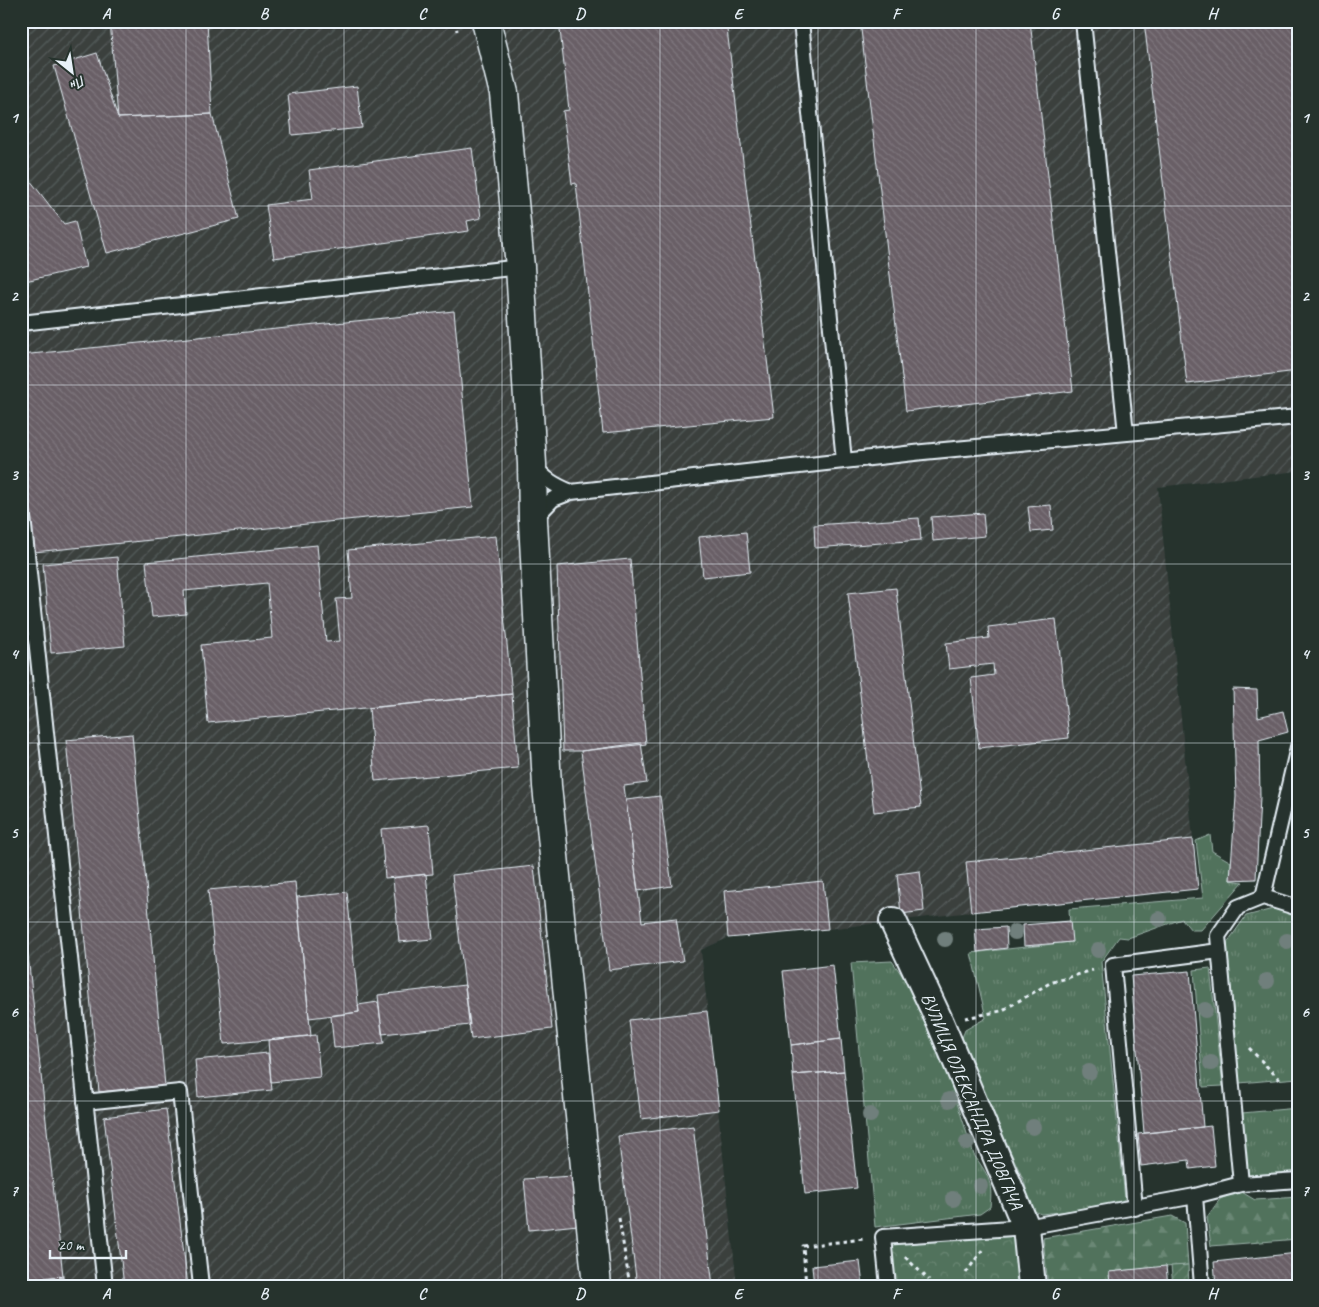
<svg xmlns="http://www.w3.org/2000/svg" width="1319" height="1307" viewBox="0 0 1319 1307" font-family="Caveat,sans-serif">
<defs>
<pattern id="industrial-furrows" width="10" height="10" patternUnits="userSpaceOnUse" patternTransform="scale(1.25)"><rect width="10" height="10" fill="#3a403e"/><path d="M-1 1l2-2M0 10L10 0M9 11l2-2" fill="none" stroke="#565c5b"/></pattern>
<pattern id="grass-tufts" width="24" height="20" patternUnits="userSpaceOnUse" patternTransform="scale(1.25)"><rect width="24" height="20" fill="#51725c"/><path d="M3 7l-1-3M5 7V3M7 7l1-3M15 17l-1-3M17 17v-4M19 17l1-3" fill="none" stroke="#6a8774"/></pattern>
<pattern id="forest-firs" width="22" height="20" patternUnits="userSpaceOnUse" patternTransform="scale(1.25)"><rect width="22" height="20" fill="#51725c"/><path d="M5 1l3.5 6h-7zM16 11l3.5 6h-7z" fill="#6a8774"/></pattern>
<pattern id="park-crowns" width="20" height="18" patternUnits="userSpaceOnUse" patternTransform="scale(1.25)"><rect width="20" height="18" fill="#51725c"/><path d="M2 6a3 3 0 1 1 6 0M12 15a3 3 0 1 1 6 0" fill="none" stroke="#6a8774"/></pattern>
<pattern id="garden-furrows" width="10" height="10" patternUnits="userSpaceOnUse" patternTransform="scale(1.25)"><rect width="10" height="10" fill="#51725c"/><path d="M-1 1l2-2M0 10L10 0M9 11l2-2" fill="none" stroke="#6a8774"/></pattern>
<pattern id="building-back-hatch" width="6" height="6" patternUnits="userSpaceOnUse" patternTransform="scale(1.25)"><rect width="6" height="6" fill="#695f66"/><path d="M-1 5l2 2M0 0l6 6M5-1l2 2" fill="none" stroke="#7e767d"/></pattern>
</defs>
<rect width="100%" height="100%" fill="#26332d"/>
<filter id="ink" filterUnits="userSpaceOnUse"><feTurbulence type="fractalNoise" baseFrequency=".02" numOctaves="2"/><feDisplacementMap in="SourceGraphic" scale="10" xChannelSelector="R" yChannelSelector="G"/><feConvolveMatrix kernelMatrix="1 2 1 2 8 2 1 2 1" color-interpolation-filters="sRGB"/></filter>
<g filter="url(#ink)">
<path fill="url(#industrial-furrows)" d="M21,21H1298V471L1158,487L1198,889L971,912L828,929L728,938L701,950L737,1286H21Z"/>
<path fill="url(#grass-tufts)" stroke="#9cb2aa" d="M1210,835L1212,851L1231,862L1230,880L1243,882L1201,930H1191L1182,919L1128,938L1119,937L1101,962L1125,1199L1112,1206L1041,1214L1032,1210L1024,1181L960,1043L965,1030L986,1018L971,953L1071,942L1069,909L1203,898L1196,841Z
M1277,908L1298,914V1078L1239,1083L1227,943L1246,916Z
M892,961L921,1002L931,1023L974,1155C988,1175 993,1181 990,1207L980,1214L875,1227L851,963Z
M1210,968L1223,1086L1203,1087L1194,970Z
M1298,1108V1174L1248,1179L1242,1113Z"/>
<path fill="url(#forest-firs)" stroke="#9cb2aa" d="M1240,1191L1255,1200L1298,1197V1239L1211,1246L1207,1217L1220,1199Z
M1172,1216L1185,1223L1188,1265L1109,1272L1110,1286H1048L1043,1238Z"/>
<path fill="url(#park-crowns)" stroke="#9cb2aa" d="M1026,1227L1032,1286H888L883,1237Z"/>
<path fill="url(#garden-furrows)" stroke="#9cb2aa" d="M1188,1265L1189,1286H1173L1171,1266Z"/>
<path fill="url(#building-back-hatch)" stroke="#e8f1f8" d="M110,21H207L212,114L118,118Z
M559,21H726L774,417L603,433L576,183L572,184L563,111L569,110Z
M860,21H1030L1073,391L906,411Z
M1144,21H1298V371L1187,384Z
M97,53L118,118L212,114L239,219L107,253L54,66Z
M357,86L362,128L292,135L288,94Z
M472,148L481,218L467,221L469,231L274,258L266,205L313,199L309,170Z
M23,171L64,224L75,221L86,267L21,282V172Z
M454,311L473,507L34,552L21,421V355Z
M1051,505L1053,530L1031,532L1028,507Z
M983,513L985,536L933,541L931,517Z
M919,518L921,540L815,548L814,525Z
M746,532L750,572L703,577L699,537Z
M496,536L512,694L208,723L201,645L272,638L267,583L184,591L186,614L152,617L146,562L317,545L326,642L340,641L336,599L352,598L348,550Z
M117,557L125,646L51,653L43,564Z
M630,559L646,744L581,751H563L557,566Z
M896,588L921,807L874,812L848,593Z
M1056,619L1069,738L979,748L971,678L994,675L993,664L949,669L946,643L989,638L988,627Z
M1233,689L1257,690L1258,717L1283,711L1288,732L1259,740L1260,797L1256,879L1230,880L1236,797Z
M512,694L518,768L375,781L369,708Z
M132,734L165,1086L99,1092L66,740Z
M641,743L647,783L624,786L642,922L676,918L683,961L609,970L581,751Z
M660,796L672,886L638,891L626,800Z
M429,825L433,874L385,878L381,829Z
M1193,839L1198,889L971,912L966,862Z
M534,866L552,1029L471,1039L452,875Z
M920,871L924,911L901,914L897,874Z
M426,874L433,939L399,942L393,878Z
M823,881L828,929L728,938L724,891Z
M295,882L311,1036L224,1044L208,890Z
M21,892L63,1276L21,1280Z
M347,892L359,1012L309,1018L297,897Z
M1070,921L1072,942L1024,946L1023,925Z
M1006,927L1007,948L977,952L975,929Z
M833,965L841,1039L791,1045L783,971Z
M1190,971L1203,1127L1144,1133L1131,976Z
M465,985L470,1025L382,1034L378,995Z
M378,1002L384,1043L334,1048L331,1016L359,1012L358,1005Z
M707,1011L719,1110L641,1119L629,1020Z
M316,1035L320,1077L271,1082L268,1040Z
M841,1039L844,1071L793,1075L791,1045Z
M268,1053L272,1090L198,1097L195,1060Z
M844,1071L857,1188L805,1194L793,1075Z
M166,1109L188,1286H124L104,1117Z
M693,1126L713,1286H637L618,1136Z
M1211,1126L1215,1166L1190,1169L1189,1160L1141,1166L1138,1134Z
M573,1176L578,1225L529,1230L524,1179Z
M1298,1253V1286H1216L1214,1262Z
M860,1261L863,1286H814L812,1266Z
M1166,1266L1168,1286H1110L1109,1272Z
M63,1276L64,1286H21V1280Z"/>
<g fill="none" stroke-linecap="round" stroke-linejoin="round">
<g stroke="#e8f1f8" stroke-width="18">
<path id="lane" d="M801,21L844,461
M1083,21L1126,433
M21,323L520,267
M534,466C546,480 554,485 571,492L923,452L1298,417
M21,498L105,1286
M534,519L553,499L571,492
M1263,897L1298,908
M85,1102L180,1092L201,1286
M1241,1184L1218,936L1238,907L1263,897L1298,747
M1195,1196L1202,1286
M1135,1208L1113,965L1219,951
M888,1286L883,1237L1026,1227L1195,1196L1241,1184L1298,1180"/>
</g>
<g stroke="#e8f1f8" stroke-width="30">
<path id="street" d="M893,921L940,1022L1026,1227L1032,1286"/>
</g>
<g stroke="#e8f1f8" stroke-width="31">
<path id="secondary" d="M486,21L504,93L520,267L532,464L533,521L547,786L597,1286"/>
</g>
<path stroke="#e8f1f8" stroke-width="3" stroke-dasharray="4 4" stroke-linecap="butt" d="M455,21L457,31
M965,1018L1001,1011L1050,983L1093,970
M1249,1048L1280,1080
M619,1218L630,1286
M905,1257L929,1280
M966,1273L983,1249
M806,1286L803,1246L864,1239"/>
<use href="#lane" stroke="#26332d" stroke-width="14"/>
<use href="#street" stroke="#26332d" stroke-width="26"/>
<use href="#secondary" stroke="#26332d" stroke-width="28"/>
</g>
<g fill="#707f7b">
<circle cx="1159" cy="919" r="8"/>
<circle cx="1015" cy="932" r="8"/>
<circle cx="945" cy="939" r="8"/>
<circle cx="1287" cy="941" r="8"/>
<circle cx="1098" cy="950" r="8"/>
<circle cx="1267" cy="981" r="8"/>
<circle cx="1205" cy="1010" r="8"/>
<circle cx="1211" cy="1063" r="8"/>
<circle cx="1089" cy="1072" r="8"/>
<circle cx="949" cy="1100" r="8"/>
<circle cx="870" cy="1115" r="8"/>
<circle cx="1033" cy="1127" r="8"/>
<circle cx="967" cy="1143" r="8"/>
<circle cx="980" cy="1186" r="8"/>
<circle cx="953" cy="1199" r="8"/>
</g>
</g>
<path fill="none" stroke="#e8f1f8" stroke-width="1" stroke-opacity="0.55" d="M186,21V1286M344,21V1286M502,21V1286M660,21V1286M818,21V1286M976,21V1286M1134,21V1286M21,206H1298M21,385H1298M21,564H1298M21,743H1298M21,922H1298M21,1101H1298"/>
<g text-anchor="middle" stroke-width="4" stroke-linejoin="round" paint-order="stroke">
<g font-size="18" fill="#e8f1f8" stroke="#26332d">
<text transform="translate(972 1101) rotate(67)" y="6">ВУЛИЦЯ ОЛЕКСАНДРА ДОВГАЧА</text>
</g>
</g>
<rect width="1319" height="1307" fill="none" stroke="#26332d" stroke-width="55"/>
<g transform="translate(72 72) rotate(150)" stroke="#26332d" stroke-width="4" paint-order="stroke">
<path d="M0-4L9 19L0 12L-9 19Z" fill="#e8f1f8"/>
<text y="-8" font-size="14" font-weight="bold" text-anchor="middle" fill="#e8f1f8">Пн</text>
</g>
<path d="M50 1250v8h76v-8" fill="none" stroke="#e8f1f8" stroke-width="2.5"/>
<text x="58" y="1250" font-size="15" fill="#e8f1f8" stroke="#26332d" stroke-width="4" paint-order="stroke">20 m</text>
<rect x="28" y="28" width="1264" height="1252" fill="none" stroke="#e8f1f8" stroke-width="2"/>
<g font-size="16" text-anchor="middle" font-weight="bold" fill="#e8f1f8">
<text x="106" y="19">A</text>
<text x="264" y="19">B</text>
<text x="422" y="19">C</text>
<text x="580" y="19">D</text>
<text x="738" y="19">E</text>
<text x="896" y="19">F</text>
<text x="1055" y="19">G</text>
<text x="1212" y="19">H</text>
<text x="14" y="123">1</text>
<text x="1305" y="123">1</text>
<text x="14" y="301">2</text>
<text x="1305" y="301">2</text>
<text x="14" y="480">3</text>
<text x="1305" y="480">3</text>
<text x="14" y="659">4</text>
<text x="1305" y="659">4</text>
<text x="14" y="838">5</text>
<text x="1305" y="838">5</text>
<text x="14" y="1017">6</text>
<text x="1305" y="1017">6</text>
<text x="14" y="1196">7</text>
<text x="1305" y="1196">7</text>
<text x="106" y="1299">A</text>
<text x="264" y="1299">B</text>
<text x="422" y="1299">C</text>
<text x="580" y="1299">D</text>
<text x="738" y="1299">E</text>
<text x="896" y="1299">F</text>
<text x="1055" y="1299">G</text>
<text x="1212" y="1299">H</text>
</g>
</svg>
